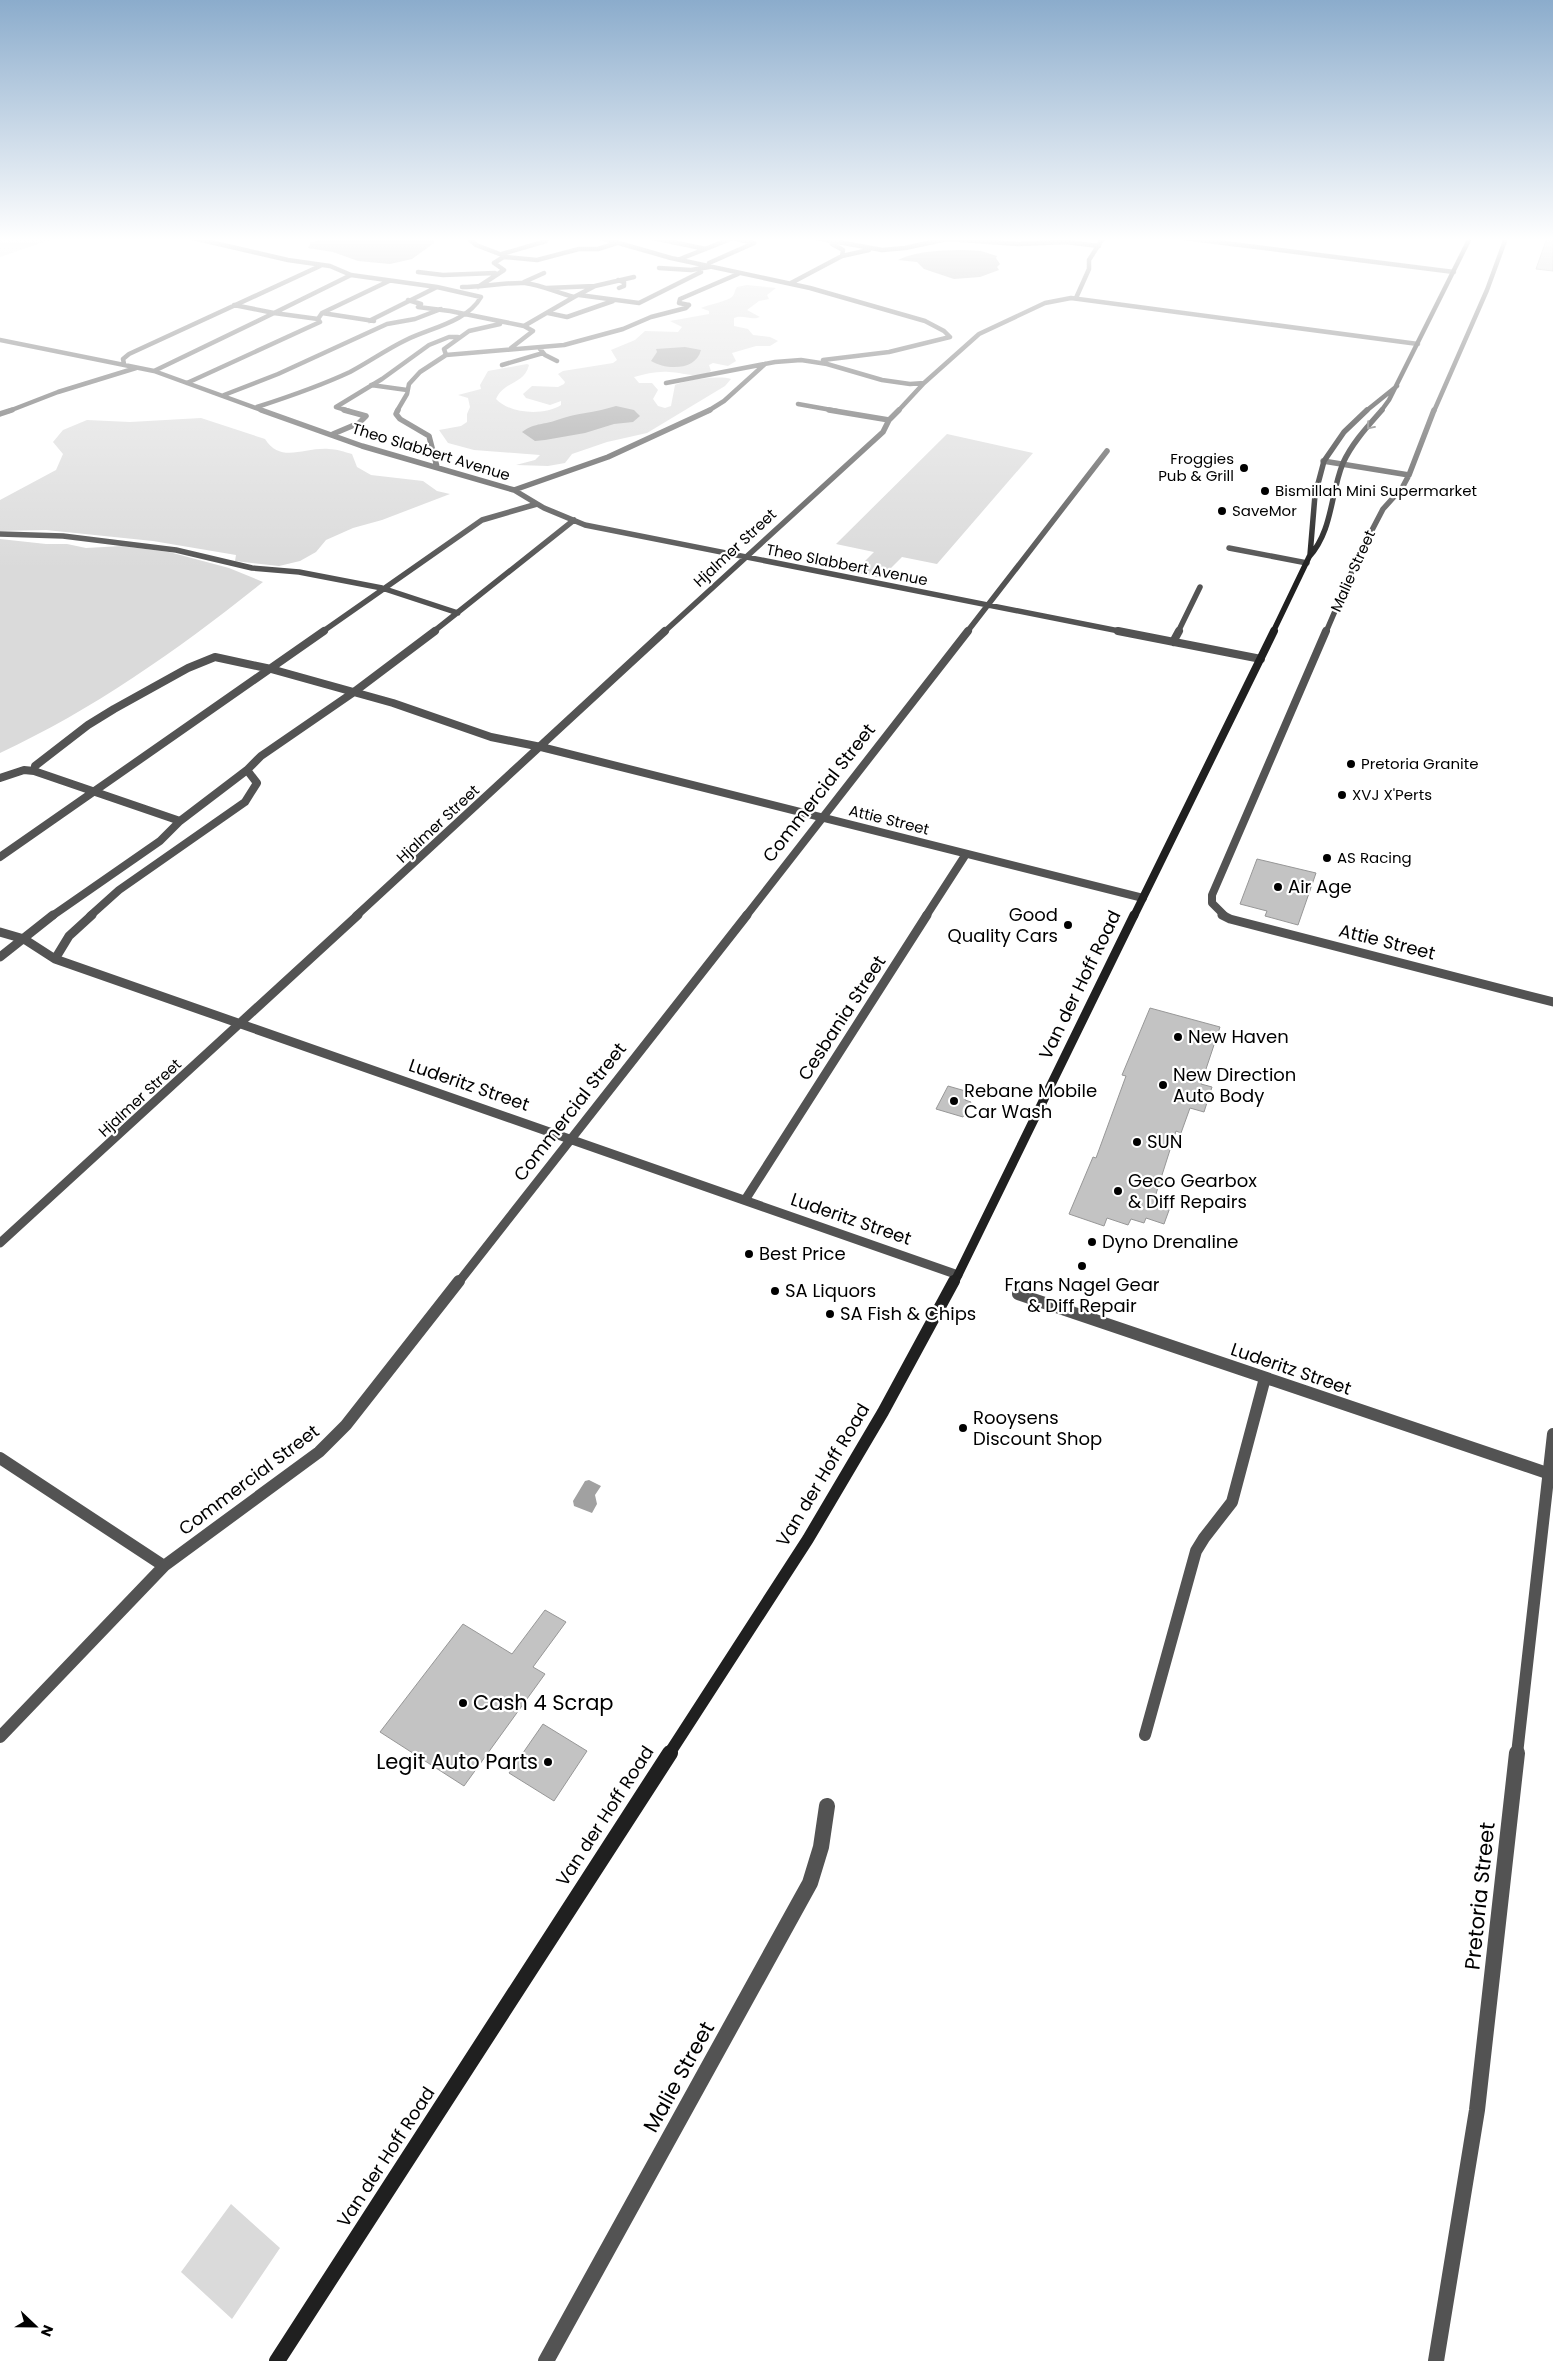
<svg xmlns="http://www.w3.org/2000/svg" width="1553" height="2361" viewBox="0 0 1553 2361" font-family="Poppins,sans-serif">
<rect width="100%" height="100%" fill="#fff"/>
<path fill="#dadada" d="M0,238H56L0,257Z
M747,285L776,288L767,295L769,299L759,301L747,310L760,317C751,321 743,314 734,318V326L748,329L753,335L770,337L778,341L770,346H756L732,353L736,361L728,366L713,363L709,365L711,371C700,380 682,372 669,372C657,371 646,374 634,377L639,383H652L658,390L653,399L658,406L665,408L671,406L675,385C686,380 719,375 731,379L725,386L647,433L607,442L572,454L565,463L548,466L516,465L535,460L540,455L474,450L448,443L439,430L461,426L467,422V414L470,407L468,398L458,395L481,389L480,385L488,371L527,364L529,365C524,385 505,380 496,399C510,414 544,416 561,405V401L550,405L526,398L523,394L532,386L558,387L564,384L565,382L558,374L563,371L613,363L617,360L611,350L635,340L645,331L678,332L682,327L670,321L709,314V311L701,308C708,305 727,301 732,297C735,294 734,291 737,287Z
M201,418L265,439C281,464 304,447 329,449C336,449 345,452 352,454L357,467L371,475L423,481L437,491L450,494L382,520L353,528L326,540L316,552L300,561L279,566L235,561L236,555L153,541L46,530L0,531V500L56,470L63,454L53,442L63,430L87,420L130,422Z
M947,434L1033,453L937,564L902,557L881,578L854,572L874,552L836,544Z
M0,539L46,544H67L86,548L122,546L169,552L229,568L263,582C182,647 95,709 0,753Z
M231,2204L280,2248L232,2319L181,2272Z"/>
<path fill="#a1a1a1" d="M336,238H433L434,243L412,259L390,264L358,261L333,252L308,248L311,242Z
M965,250L981,251L997,256L996,258L1000,264L997,267L999,270L980,277L954,279L924,269L917,262L898,260C915,251 945,250 965,250Z
M685,347L701,350C696,371 666,370 651,361L657,352L656,349Z
M616,406L634,410L640,416L633,422L614,424L585,433L545,440L535,441L522,432C536,422 545,425 557,420C576,413 594,413 616,406Z
M589,1480L601,1486L595,1495L597,1504L592,1513L574,1506L573,1501L585,1481Z"/>
<path fill="#c3c3c3" stroke="#979797" d="M1547,238H1553V271L1536,269Z
M1257,859L1316,873L1298,925L1265,916L1267,911L1240,904Z
M1150,1008L1220,1027L1201,1084L1212,1087L1204,1112L1190,1108L1181,1133L1176,1131L1155,1197L1172,1202L1164,1224L1146,1218L1144,1223L1131,1219L1128,1225L1107,1218L1104,1226L1069,1214L1093,1157L1096,1158L1126,1076L1122,1075Z
M948,1086L969,1092L965,1100L971,1102L963,1117L936,1109Z
M545,1610L566,1622L533,1667L545,1674L464,1786L380,1732L463,1624L512,1654Z
M543,1724L587,1751L554,1801L509,1773Z"/>
<g fill="none" stroke-linecap="round" stroke-linejoin="round">
<path stroke="#535353" stroke-width="4.5" d="M193,238L288,260L330,266L351,275L437,287L481,297C467,322 430,328 406,340C387,349 369,362 350,372C320,386 288,397 257,407
M468,238L476,245L505,256L494,263L504,270L478,287
M601,238L671,258L810,288L925,321L944,331L950,337
M653,238L706,249
M816,238L882,250L905,248L947,239L1018,244L1066,242L1099,246
M1184,238L1454,272
M502,254L546,241
M842,256L869,250
M504,257L537,260L579,249H598L617,243
M680,259L733,238L739,239
M659,268L691,270L709,267V263L754,243L733,238
M418,272L443,275L495,273
M618,280L624,282V286L619,288
M524,282L544,273
M791,283L842,256L843,250L832,244
M595,286L634,277
M462,287C482,287 507,282 525,283C542,285 557,293 574,297L595,286L547,288
M579,295L639,303L701,272
M1076,298L1089,269V260L1103,238
M408,300L421,304L418,307L450,311L524,326L533,331L511,348
M689,305L679,303L680,299L738,274
M274,313L351,275
M274,313L318,319
M322,313L374,321
M548,313L567,317L613,301
M369,321L437,287
M524,326L574,297
M0,340L154,371L264,411
M540,349L545,355L557,361
M446,355L444,349L469,331L500,324
M823,360L889,352L950,337
M124,364L123,359L129,354L320,266
M502,365L543,353
M154,371L274,313L234,305
M187,383L320,322L318,319L322,313L389,281
M666,383L775,362L801,360L827,364L882,380L910,384L924,383L979,334L1045,303L1071,298L1418,344
M371,385L407,390
M224,395L278,374L387,324L415,319L441,309
M798,404L837,411
M9,411L58,392L136,368
M349,411L336,407L382,379L429,345L449,337H458
M397,411L407,394L409,384L420,372L446,355L564,345L623,329L651,317L686,308L689,305
M708,411L724,401L765,364
M898,411L924,383
M1434,411L1487,290L1506,238"/>
<path stroke="#535353" stroke-width="5.5" d="M261,410L362,446L514,490L544,508L585,525L1124,632
M398,410L396,414L400,419L429,436L437,467
M829,410L889,420
M0,414L12,410
M333,434L359,423L366,416L344,410
M1323,461L1409,475
M514,490L608,457L710,410
M0,534L63,536L176,550L252,568L299,572L382,588L458,613
M1229,548L1307,563
M322,632L482,520L537,504
M433,632L574,520
M664,632L883,432L889,420L899,410
M967,632L1107,451
M1178,632L1200,587
M1326,632L1359,555L1383,509L1402,488L1409,475L1434,410"/>
<path stroke="#535353" stroke-width="8" d="M1118,631L1261,659
M1173,642L1179,631
M34,771L35,766L88,725L114,709L188,668L215,657L271,669L393,703L491,737L541,747L1143,898
M0,778L24,770L34,771L180,821
M0,857L324,631
M52,916L160,841L180,821L247,770L261,756L354,692L435,631
M90,916L119,890L245,802L257,783L247,770
M356,916L665,631
M746,916L968,631
M926,916L966,854
M1225,916L1212,903V895L1326,631"/>
<path stroke="#535353" stroke-width="9" d="M1222,915L1230,919L1553,1002
M0,932L24,939L55,959L958,1275
M0,957L53,915
M55,959L69,936L92,915
M745,1200L927,915
M0,1243L358,915
M458,1283L747,915"/>
<path stroke="#535353" stroke-width="12" d="M1018,1294L1553,1475
M0,1458L164,1566
M1145,1735L1196,1551L1204,1538L1232,1502L1265,1378
M0,1737L164,1566L319,1452L346,1425L459,1281
M1517,1754L1553,1434"/>
<path stroke="#535353" stroke-width="16" d="M546,2361L810,1883L821,1847L827,1806
M1436,2361L1477,2110L1517,1753"/>
<path stroke="#202020" stroke-width="4.5" d="M1366,411L1397,386
M1381,411L1389,400L1470,238"/>
<path stroke="#202020" stroke-width="5.5" d="M1309,557C1333,530 1330,495 1343,463C1352,443 1368,426 1382,410
M1273,632L1310,555L1315,495L1324,461L1344,432L1367,410"/>
<path stroke="#202020" stroke-width="8" d="M1134,916L1274,631"/>
<path stroke="#202020" stroke-width="9" d="M954,1283L1134,915"/>
<path stroke="#202020" stroke-width="12" d="M669,1754L808,1539L883,1412L954,1281"/>
<path stroke="#202020" stroke-width="16" d="M277,2361L670,1753"/>
</g>
<defs><path id="oneway-chevron" d="M-2-3.5L2.5 0L-2 3.5" fill="none" stroke-width="1.6" stroke-linecap="round" stroke-linejoin="round" transform="scale(1.25)"/></defs>
<use stroke="#636363" href="#oneway-chevron" transform="translate(1370 426) rotate(130)"/>
<linearGradient id="sky" x2="0" y2="1"><stop stop-color="#8baccc"/><stop offset="0.42" stop-color="#fff"/><stop offset="1" stop-color="#fff" stop-opacity="0"/></linearGradient>
<rect width="1553" height="569" fill="url(#sky)"/>
<g fill="#000" stroke="#fff" stroke-width="2">
<circle cx="1244" cy="468" r="5"/>
<circle cx="1265" cy="491" r="5"/>
<circle cx="1222" cy="511" r="5"/>
<circle cx="1351" cy="764" r="5"/>
<circle cx="1342" cy="795" r="5"/>
<circle cx="1327" cy="858" r="5"/>
<circle cx="1278" cy="887" r="5"/>
<circle cx="1068" cy="925" r="5"/>
<circle cx="1178" cy="1037" r="5"/>
<circle cx="1163" cy="1085" r="5"/>
<circle cx="954" cy="1101" r="5"/>
<circle cx="1137" cy="1142" r="5"/>
<circle cx="1118" cy="1191" r="5"/>
<circle cx="1092" cy="1242" r="5"/>
<circle cx="749" cy="1254" r="5"/>
<circle cx="1082" cy="1266" r="5"/>
<circle cx="775" cy="1291" r="5"/>
<circle cx="830" cy="1314" r="5"/>
<circle cx="963" cy="1428" r="5"/>
<circle cx="463" cy="1703" r="5"/>
<circle cx="548" cy="1762" r="5"/>
</g>
<g text-anchor="middle" stroke-width="4.5" stroke-linejoin="round" paint-order="stroke">
<g font-size="15" fill="#000" stroke="#fff">
<text transform="translate(431 452) rotate(17)" y="5">Theo Slabbert Avenue</text>
<text transform="translate(735 548) rotate(-43)" y="5">Hjalmer Street</text>
<text transform="translate(847 565) rotate(11)" y="5">Theo Slabbert Avenue</text>
<text transform="translate(1353 571) rotate(-66)" y="5">Malie Street</text>
<text transform="translate(889 820) rotate(14)" y="5">Attie Street</text>
<text transform="translate(438 824) rotate(-43)" y="5">Hjalmer Street</text>
<text transform="translate(140 1098) rotate(-43)" y="5">Hjalmer Street</text>
</g>
<g font-size="15" fill="#000" stroke="#fff" text-anchor="start">
<text x="1234" y="464" text-anchor="end">Froggies<tspan x="1234" dy="17">Pub &amp; Grill</tspan></text>
<text x="1275" y="496">Bismillah Mini Supermarket</text>
<text x="1232" y="516">SaveMor</text>
<text x="1361" y="769">Pretoria Granite</text>
<text x="1352" y="800">XVJ X'Perts</text>
<text x="1337" y="863">AS Racing</text>
</g>
<g font-size="18" fill="#000" stroke="#fff">
<text transform="translate(819 793) rotate(-52)" y="6">Commercial Street</text>
<text transform="translate(1387 942) rotate(14)" y="6">Attie Street</text>
<text transform="translate(1080 985) rotate(-64)" y="6">Van der Hoff Road</text>
<text transform="translate(842 1018) rotate(-57)" y="6">Cesbania Street</text>
<text transform="translate(469 1085) rotate(19)" y="6">Luderitz Street</text>
<text transform="translate(570 1112) rotate(-52)" y="6">Commercial Street</text>
<text transform="translate(851 1219) rotate(19)" y="6">Luderitz Street</text>
<text transform="translate(1291 1369) rotate(19)" y="6">Luderitz Street</text>
<text transform="translate(823 1475) rotate(-59)" y="6">Van der Hoff Road</text>
<text transform="translate(249 1480) rotate(-37)" y="6">Commercial Street</text>
<text transform="translate(605 1816) rotate(-57)" y="6">Van der Hoff Road</text>
<text transform="translate(386 2157) rotate(-57)" y="6">Van der Hoff Road</text>
</g>
<g font-size="18" fill="#000" stroke="#fff" text-anchor="start">
<text x="1288" y="893">Air Age</text>
<text x="1058" y="921" text-anchor="end">Good<tspan x="1058" dy="21">Quality Cars</tspan></text>
<text x="1188" y="1043">New Haven</text>
<text x="1173" y="1081">New Direction<tspan x="1173" dy="21">Auto Body</tspan></text>
<text x="964" y="1097">Rebane Mobile<tspan x="964" dy="21">Car Wash</tspan></text>
<text x="1147" y="1148">SUN</text>
<text x="1128" y="1187">Geco Gearbox<tspan x="1128" dy="21">&amp; Diff Repairs</tspan></text>
<text x="1102" y="1248">Dyno Drenaline</text>
<text x="759" y="1260">Best Price</text>
<text x="1082" y="1291" text-anchor="middle">Frans Nagel Gear<tspan x="1082" dy="21">&amp; Diff Repair</tspan></text>
<text x="785" y="1297">SA Liquors</text>
<text x="840" y="1320">SA Fish &amp; Chips</text>
<text x="973" y="1424">Rooysens<tspan x="973" dy="21">Discount Shop</tspan></text>
</g>
<g font-size="21" fill="#000" stroke="#fff" text-anchor="start">
<text x="473" y="1710">Cash 4 Scrap</text>
<text x="538" y="1769" text-anchor="end">Legit Auto Parts</text>
</g>
<g font-size="21" fill="#000" stroke="#fff">
<text transform="translate(1480 1896) rotate(-84)" y="7">Pretoria Street</text>
<text transform="translate(679 2077) rotate(-61)" y="7">Malie Street</text>
</g>
</g>
<g transform="translate(35 2326) rotate(112)" stroke="#ffffff" stroke-width="4" paint-order="stroke">
<path d="M0-4L9 19L0 12L-9 19Z" fill="#000000"/>
<text y="-8" font-size="14" font-weight="bold" text-anchor="middle" fill="#000000">N</text>
</g>
</svg>
